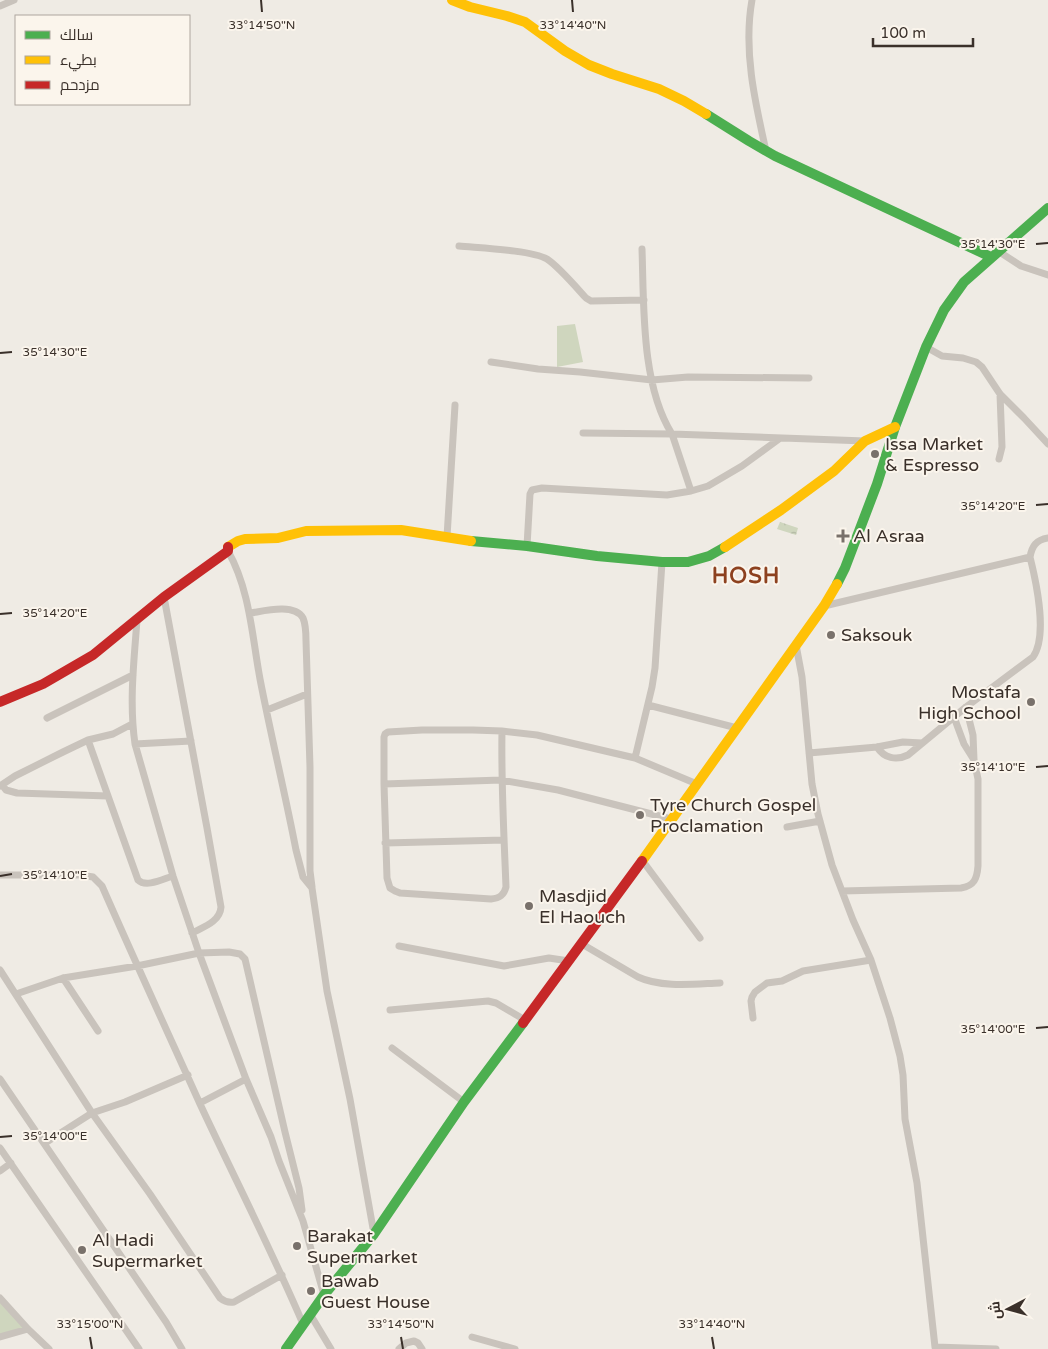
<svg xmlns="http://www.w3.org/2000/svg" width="1048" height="1349" viewBox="0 0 1048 1349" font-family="'Varela Round',Cairo,sans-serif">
<defs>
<pattern id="forest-crowns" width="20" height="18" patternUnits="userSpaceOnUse" patternTransform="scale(1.25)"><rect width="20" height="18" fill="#cfd6be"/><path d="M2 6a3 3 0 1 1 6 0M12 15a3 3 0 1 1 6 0" fill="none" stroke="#b2b8a3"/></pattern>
</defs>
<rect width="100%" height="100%" fill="#efebe4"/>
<path fill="#cfd6be" d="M575,324L583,362L557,367V326Z
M0,1298L28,1329L0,1337Z"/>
<path fill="url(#forest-crowns)" d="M780,522L798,528L796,535L777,529Z"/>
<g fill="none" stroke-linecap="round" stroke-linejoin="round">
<path stroke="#c9c3bc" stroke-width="7" d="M752,0C743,50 755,102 766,151
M0,6L14,0
M459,246C479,248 531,250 547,259C558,266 576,287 586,298L591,301L644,300
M642,249C644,305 641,385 672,434L865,441
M998,251L1021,266L1048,275
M926,347L942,356L963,358L976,362L982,367L1000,394L1024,418L1048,444
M491,362L538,369L580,372L652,380L688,377L809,378
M583,433L672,434L691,491
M999,459L1002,447L1000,394
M447,537L455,405
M527,546L530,494L532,490L542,488L667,495L691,491L708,486L742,466L779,439
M228,551C250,590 252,636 260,679C271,736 285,793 296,850L303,877L312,888L327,991L350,1099L374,1234
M1030,557C1032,546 1036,540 1048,538
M164,597L207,828L221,907C220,922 203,927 192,933
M824,606L1030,557C1036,581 1048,636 1033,657L966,707L908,755C896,761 884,758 877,747
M251,613C264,611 294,603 303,618C306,625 306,634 306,641L310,767V871L312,887
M137,620C134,661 129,703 135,744L173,876L199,953L246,1079L271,1137L279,1161L303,1221L324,1295
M796,645L802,677L812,784L818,814L832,865L853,920L871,960L890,1018L900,1056L903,1075L905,1119L917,1183L935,1347L996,1349
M648,705L737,728
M267,710L307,694
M954,717L964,744L974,760
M47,718L133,675
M502,731C501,783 504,835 506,887C504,895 500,898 491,899L400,893L395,891L390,888L387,878L384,784V737L385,734L388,732L422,730H473L502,731L537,735L635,758L697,784
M88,740L138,880C146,888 163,879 173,876
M135,744L191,741
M809,753L877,747L903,742L922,743
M635,758L652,687L655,668L662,562
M384,784L501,780L558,790L671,819
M2,785L6,790L17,793L108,796
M0,786L15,776L63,752L88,740L113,734L132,724
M787,827L820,821
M385,843L504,840
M642,860L700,938
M0,875H81L93,877L102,886C134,959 167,1031 200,1104C234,1177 271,1249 303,1324
M842,891L961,888C974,886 977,879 978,866V779L974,760L973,735L966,707
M582,944L638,977C662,988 694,984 720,983
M399,946L504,966L549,958L569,961
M0,970L92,1113L150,1194L220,1298C225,1302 229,1303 234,1302L282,1275
M63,978L98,1031
M16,994L63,978L137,966L199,953L229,952L240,954L245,959L285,1132L299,1188L302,1210
M390,1010L488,1001L496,1003L525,1020
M753,1018L751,1001L752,997L755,992L767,983L782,981L803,971L871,960
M392,1048L464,1102
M0,1079L166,1322L182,1349
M200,1103L246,1079
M45,1143L92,1113L125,1102L188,1075
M0,1148L139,1349
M0,1171L11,1163
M0,1298L28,1329L49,1349
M310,1314L331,1349
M0,1337L28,1329
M472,1337L515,1349
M399,1349L406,1343L414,1341L418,1343L422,1349"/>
<path stroke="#4caf50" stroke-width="10" d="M706,114L749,141L775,156L991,257
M471,541L527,546L597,556L662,562H688L709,556L725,547
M837,584L845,568L877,484L895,427L926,347L944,310L964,282L1048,208
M286,1349L324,1295L374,1234L464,1102L523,1023"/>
<path stroke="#ffc107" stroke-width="10" d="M452,0L470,7L507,16L525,22L565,51L589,65L612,74L659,89L684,101L706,114
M228,547L238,541L245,539L278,538L306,531L401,530L471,541
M725,547L781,510L834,471L865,441L895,427
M642,861L824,606L837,584"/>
<path stroke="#c62828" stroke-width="10" d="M0,702L43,684L93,655L164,597L228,551V547
M523,1023L642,861"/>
</g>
<path fill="none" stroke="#3a302a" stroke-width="2" d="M261,0L262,12M572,0L573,12M1036,244L1048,243M0,353L12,352M1036,505L1048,504M0,614L12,613M1036,767L1048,766M0,876L12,874M1036,1028L1048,1027M0,1137L12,1136M90,1337L92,1349M401,1337L403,1349M712,1337L714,1349"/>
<g fill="#79716b" stroke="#fbf5ec" stroke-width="2">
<circle cx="875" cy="454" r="5"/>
<path d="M840.5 528.5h5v5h5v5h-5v5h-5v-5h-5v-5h5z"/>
<circle cx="831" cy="635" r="5"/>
<circle cx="1031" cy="702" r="5"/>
<circle cx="640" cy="815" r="5"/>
<circle cx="529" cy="906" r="5"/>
<circle cx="297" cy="1246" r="5"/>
<circle cx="82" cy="1250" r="5"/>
<circle cx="311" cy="1291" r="5"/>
</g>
<g text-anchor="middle" stroke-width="4" stroke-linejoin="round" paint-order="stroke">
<g font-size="18" fill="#3a302a" stroke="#fbf5ec" text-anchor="start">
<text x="885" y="450">Issa Market<tspan x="885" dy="21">&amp; Espresso</tspan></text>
<text x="853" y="542">Al Asraa</text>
<text x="841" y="641">Saksouk</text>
<text x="1021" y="698" text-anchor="end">Mostafa<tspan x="1021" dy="21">High School</tspan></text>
<text x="650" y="811">Tyre Church Gospel<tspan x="650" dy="21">Proclamation</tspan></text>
<text x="539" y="902">Masdjid<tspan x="539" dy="21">El Haouch</tspan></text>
<text x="307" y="1242">Barakat<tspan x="307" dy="21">Supermarket</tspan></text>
<text x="92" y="1246">Al Hadi<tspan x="92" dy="21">Supermarket</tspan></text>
<text x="321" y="1287">Bawab<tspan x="321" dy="21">Guest House</tspan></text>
</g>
<g font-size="22" font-weight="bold" letter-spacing="1" fill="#8d411f" stroke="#fbf5ec">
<text x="746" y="583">HOSH</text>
</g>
</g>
<g font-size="12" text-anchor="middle" fill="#3a302a" stroke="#fbf5ec" stroke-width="4" stroke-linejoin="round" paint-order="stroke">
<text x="262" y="29">33°14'50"N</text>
<text x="573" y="29">33°14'40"N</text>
<text x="993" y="248">35°14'30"E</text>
<text x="55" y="356">35°14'30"E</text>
<text x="993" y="510">35°14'20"E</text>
<text x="55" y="617">35°14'20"E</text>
<text x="993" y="771">35°14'10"E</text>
<text x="55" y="879">35°14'10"E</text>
<text x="993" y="1033">35°14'00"E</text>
<text x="55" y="1140">35°14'00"E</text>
<text x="90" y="1328">33°15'00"N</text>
<text x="401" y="1328">33°14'50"N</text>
<text x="712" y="1328">33°14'40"N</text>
</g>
<rect x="15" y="15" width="175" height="90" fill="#fbf5ec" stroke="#aea69e"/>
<rect x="25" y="31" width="25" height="8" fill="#4caf50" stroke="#aea69e"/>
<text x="60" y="40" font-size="15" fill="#3a302a">سالك</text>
<rect x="25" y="56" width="25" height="8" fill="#ffc107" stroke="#aea69e"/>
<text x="60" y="65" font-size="15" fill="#3a302a">بطيء</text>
<rect x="25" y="81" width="25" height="8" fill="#c62828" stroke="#aea69e"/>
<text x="60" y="90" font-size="15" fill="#3a302a">مزدحم</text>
<g transform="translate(1008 1309) rotate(264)" stroke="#fbf5ec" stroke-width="4" paint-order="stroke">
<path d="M0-4L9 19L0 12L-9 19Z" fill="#3a302a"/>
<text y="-8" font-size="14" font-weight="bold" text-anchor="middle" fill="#3a302a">ش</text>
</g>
<path d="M873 38v8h100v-8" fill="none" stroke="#3a302a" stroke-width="2.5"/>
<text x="880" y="38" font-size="15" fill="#3a302a" stroke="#fbf5ec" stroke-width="4" paint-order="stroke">100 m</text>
</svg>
